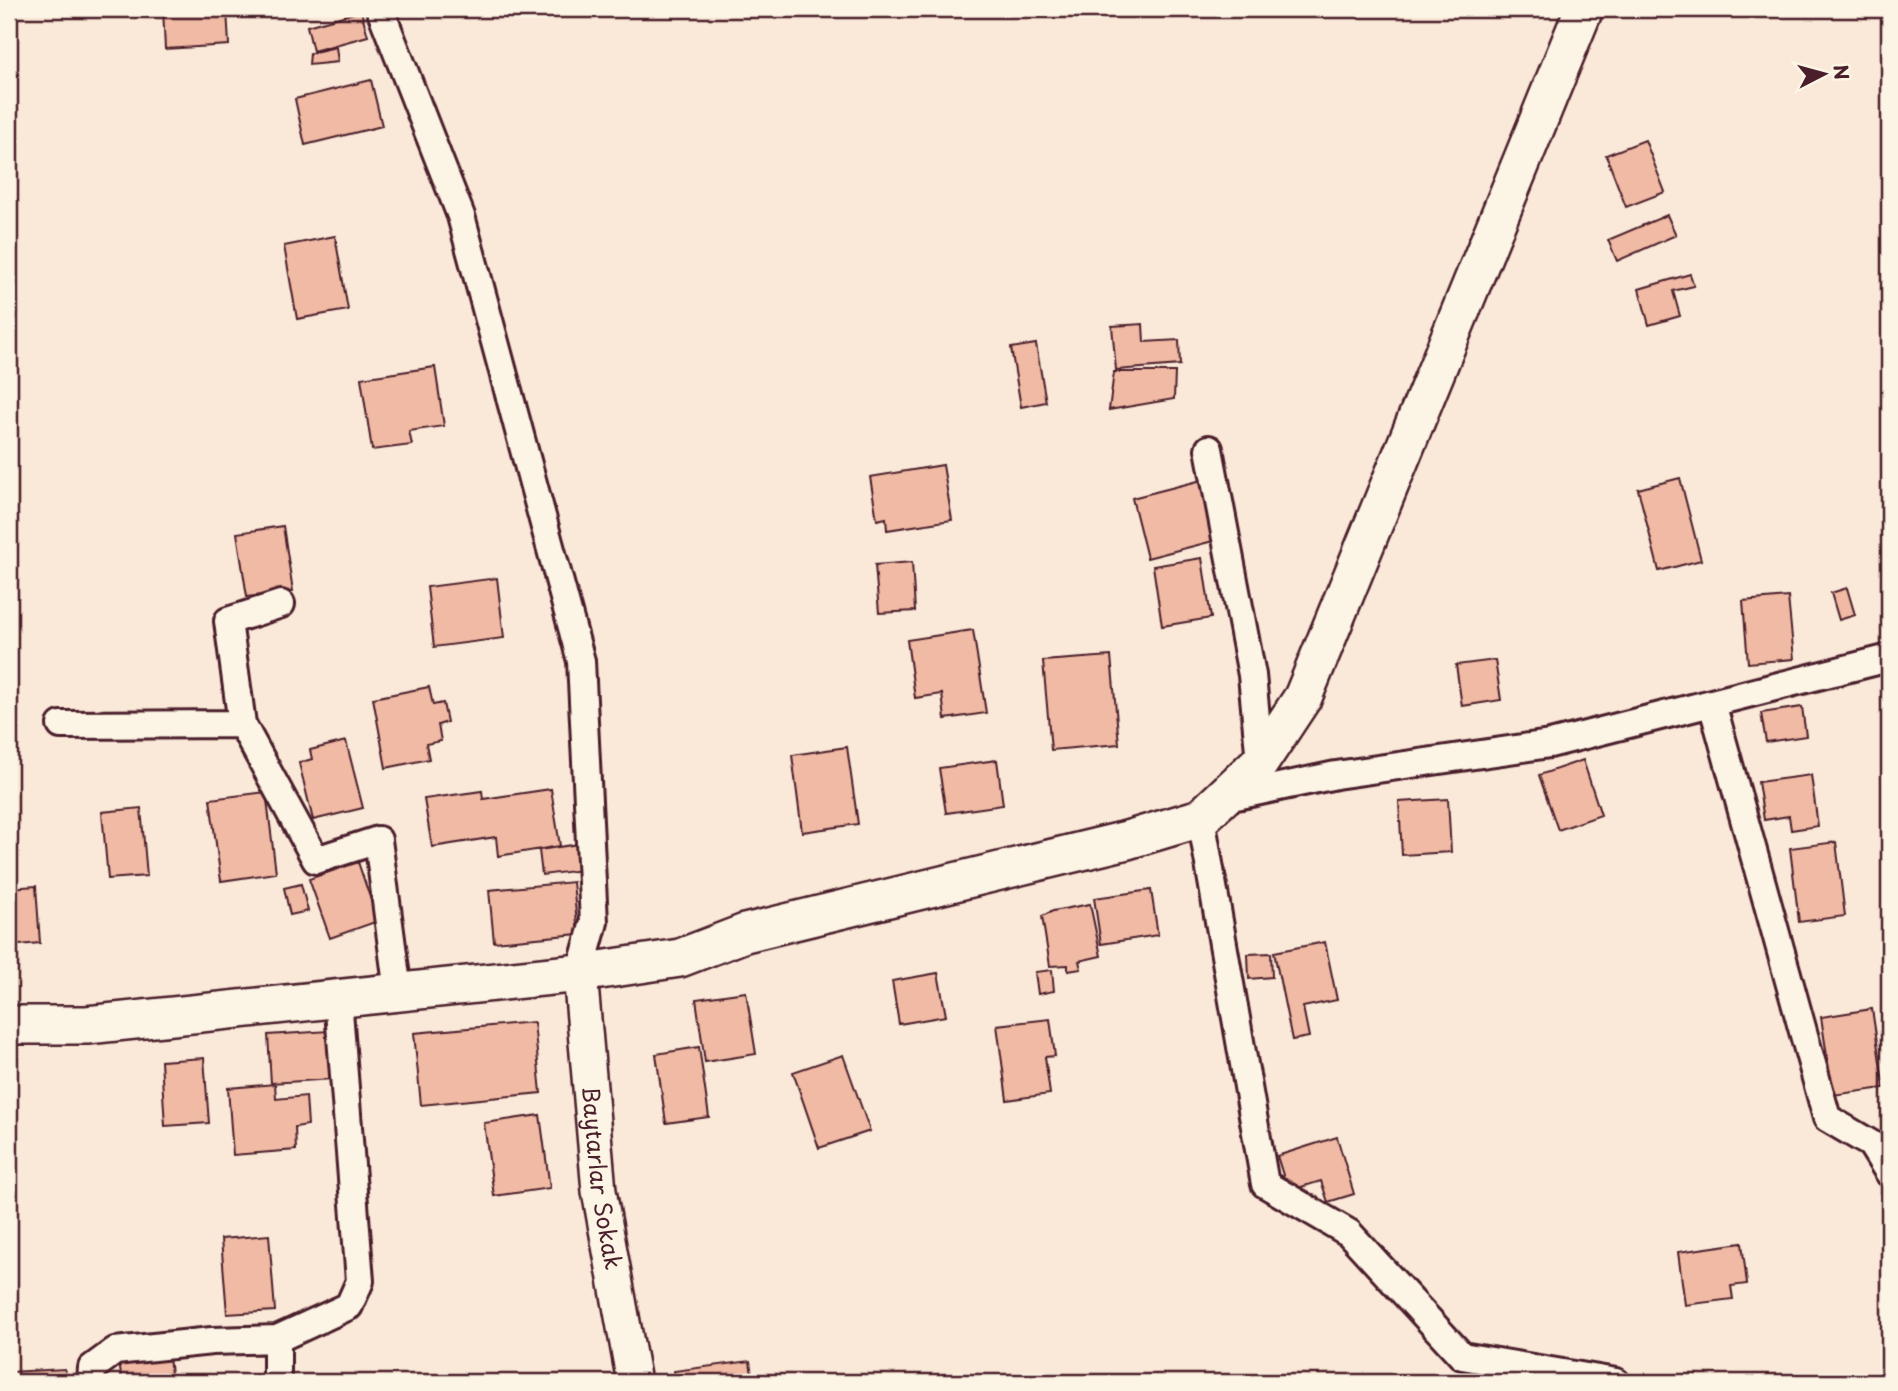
<svg xmlns="http://www.w3.org/2000/svg" width="1898" height="1391" viewBox="0 0 1898 1391" font-family="'Playpen Sans',sans-serif">
<rect width="100%" height="100%" fill="#fae9d8"/>
<filter id="ink" filterUnits="userSpaceOnUse"><feTurbulence type="fractalNoise" baseFrequency=".0143" numOctaves="2"/><feDisplacementMap in="SourceGraphic" scale="14" xChannelSelector="R" yChannelSelector="G"/><feConvolveMatrix kernelMatrix="1 2 1 2 8 2 1 2 1" color-interpolation-filters="sRGB"/></filter>
<g filter="url(#ink)">
<path fill="#f0baa4" stroke="#4a1f2b" stroke-width="2" d="M163,9H227L229,45L165,49Z
M361,11L368,36L313,51L307,26Z
M336,47L338,62L309,65L310,53Z
M371,80L382,126L305,145L295,99Z
M1645,140L1665,192L1626,207L1606,155Z
M1667,215L1676,235L1617,261L1608,240Z
M335,236L348,310L297,319L284,246Z
M1690,274L1694,286L1673,291L1680,316L1649,325L1639,289Z
M1143,324L1144,342L1179,340L1180,365L1116,370L1112,326Z
M1036,344L1046,402L1021,407L1011,348Z
M435,367L444,426L409,431L412,445L372,450L361,378Z
M1114,372H1175L1174,399L1109,410Z
M943,465L952,520L887,530L886,518L877,520L870,477Z
M1680,478L1701,560L1659,571L1638,489Z
M1206,479L1221,539L1147,558L1132,498Z
M283,526L293,591L247,597L237,533Z
M1202,558L1211,618L1162,626L1153,566Z
M912,562L915,611L879,613L875,565Z
M497,578L504,638L434,647L427,587Z
M1847,588L1855,615L1839,620L1831,593Z
M1788,597L1794,659L1748,663L1743,601Z
M973,630L986,713L945,719L942,694L915,698L907,640Z
M1111,656L1119,744L1051,750L1043,661Z
M1495,660L1501,700L1462,706L1456,665Z
M429,687L433,705L443,703L447,722L438,725L441,741L426,744L429,759L386,768L373,698Z
M1802,707L1806,736L1766,742L1761,713Z
M346,741L363,808L313,820L299,763L312,759L310,750Z
M847,747L858,824L802,832L792,755Z
M997,760L1003,805L946,813L939,768Z
M1583,760L1601,815L1558,830L1539,775Z
M1811,775L1818,826L1791,830L1789,816L1764,820L1758,782Z
M551,789L560,846L498,856L496,837L432,847L424,799L482,791L483,799Z
M266,792L276,873L221,881L210,799Z
M1448,799L1451,852L1402,855L1399,802Z
M141,808L147,876L108,879L102,812Z
M1836,842L1845,916L1799,922L1790,848Z
M579,844L583,870L542,875L539,850Z
M358,862L378,921L330,938L309,879Z
M573,882L578,934L494,942L489,890Z
M301,884L308,911L290,915L284,888Z
M36,886L40,943L9,946V888Z
M1151,890L1158,935L1101,944L1094,898Z
M1090,904L1101,956L1079,961L1081,969L1068,971V965L1050,966L1042,916L1053,911Z
M1325,942L1337,1000L1303,1007L1309,1037L1292,1040L1274,952Z
M1271,953L1272,977L1249,979L1248,954Z
M1052,970L1054,991L1038,994L1035,972Z
M938,973L946,1016L899,1024L892,981Z
M746,992L756,1054L705,1062L696,999Z
M1872,1009L1884,1088L1833,1095L1821,1017Z
M1050,1019L1055,1056L1045,1057L1050,1094L1007,1100L997,1025Z
M534,1022L541,1093L421,1105L414,1033Z
M329,1031L333,1079L271,1083L268,1035Z
M699,1047L709,1117L666,1123L656,1054Z
M843,1055L870,1131L819,1148L793,1072Z
M204,1058L209,1123L165,1126L161,1061Z
M275,1084L276,1099L306,1096L308,1125L295,1127L296,1150L233,1155L228,1088Z
M540,1115L550,1188L494,1196L484,1123Z
M1337,1137L1354,1194L1328,1202L1321,1181L1288,1191L1277,1156Z
M269,1235L275,1311L227,1314L221,1239Z
M1742,1243L1747,1284L1731,1286L1733,1299L1685,1305L1678,1252Z
M168,1349L172,1382H122L118,1355Z
M750,1361L753,1382H676L674,1371Z
M65,1369L66,1382H9V1372Z"/>
<g fill="none" stroke-linecap="round" stroke-linejoin="round">
<g stroke="#4a1f2b" stroke-width="32">
<path id="minor" d="M380,9L461,216L581,661L594,922L580,973
M1209,449L1252,675L1260,762
M1712,703L1827,1118L1871,1144L1889,1173
M242,724L228,621L281,604
M61,725L242,724L316,860L378,840L398,992
M1222,799L1336,775L1550,744L1889,658
M1201,818L1265,1184L1349,1233L1462,1356L1616,1382
M277,1339V1382
M91,1382L92,1368L115,1351L212,1341L277,1339L349,1306L360,1281L338,998"/>
</g>
<g stroke="#4a1f2b" stroke-width="38">
<g id="tertiary">
<path id="s1" d="M580,973L599,1191L634,1382"/>
</g>
</g>
<g stroke="#4a1f2b" stroke-width="42">
<path id="secondary" d="M9,1025H87L580,973L680,958L745,933L1127,840L1201,818L1260,762L1303,697L1584,9"/>
</g>
<use href="#minor" stroke="#fcf5e5" stroke-width="26"/>
<use href="#tertiary" stroke="#fcf5e5" stroke-width="33"/>
<use href="#secondary" stroke="#fcf5e5" stroke-width="37"/>
</g>
</g>
<g text-anchor="middle" stroke-width="5" stroke-linejoin="round" paint-order="stroke">
<g font-size="23" fill="#4a1f2b" stroke="#fcf5e5">
<text dy="8" stroke="none"><textPath href="#s1" startOffset="206">Baytarlar Sokak</textPath></text>
</g>
</g>
<rect width="1898" height="1391" fill="none" stroke="#fcf5e5" stroke-width="35"/>
<rect x="18" y="18" width="1863" height="1356" fill="none" stroke="#4a1f2b" stroke-width="2.5" filter="url(#ink)"/>
<g transform="translate(1824 74) rotate(84)" stroke="#fcf5e5" stroke-width="5" paint-order="stroke">
<path d="M0-5L12 26L0 18L-12 26Z" fill="#4a1f2b"/>
<text y="-10" font-size="19" font-weight="bold" text-anchor="middle" fill="#4a1f2b">N</text>
</g>
</svg>
